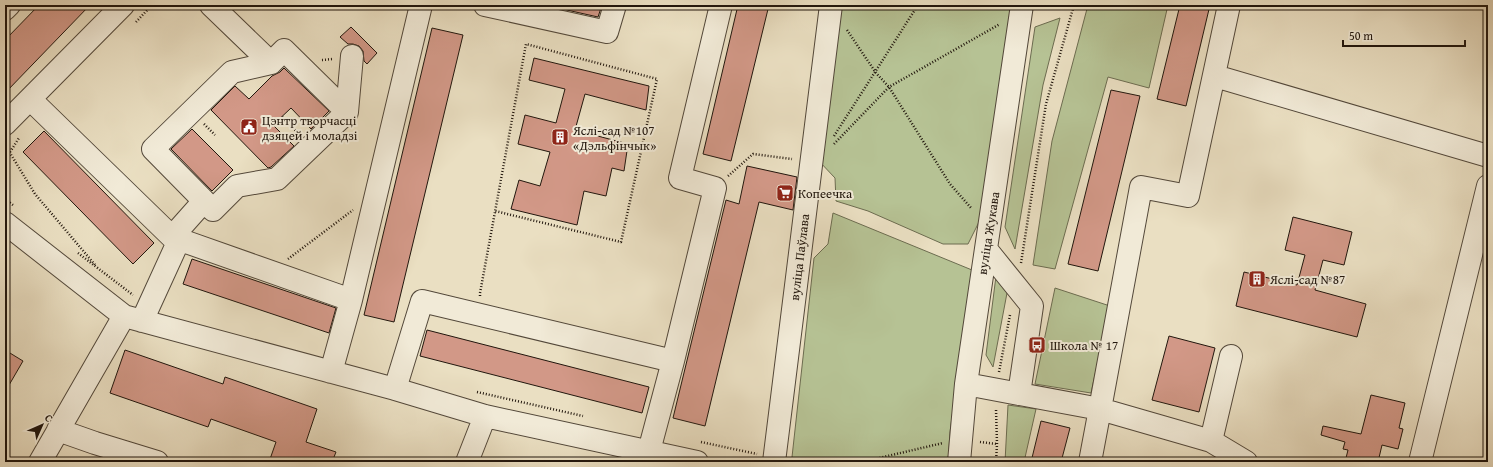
<svg xmlns="http://www.w3.org/2000/svg" width="1493" height="467" viewBox="0 0 1493 467" font-family="'Gentium Book Plus',serif">
<rect width="100%" height="100%" fill="#eadfc2"/>
<filter id="stains"><feTurbulence type="fractalNoise" baseFrequency=".005" numOctaves="4"/><feColorMatrix values="0 0 0 0 .2 0 0 0 0 .09 0 0 0 0 .02 0 0 0 .5 -.17"/></filter>
<radialGradient id="worn" r=".72"><stop offset=".6" stop-color="#630" stop-opacity="0"/><stop offset="1" stop-color="#630" stop-opacity=".3"/></radialGradient>
<path fill="#b6c294" stroke="#6c6c50" d="M839,5H1011L981,218L968,244H943L868,211L836,201L835,178L818,160Z
M1088,5H1168L1149,88L1108,77L1055,269L1033,265L1052,141Z
M1060,18L1043,85L1015,249L1005,227L1035,27Z
M833,213L972,270L950,432L948,462H804L792,457L814,258L828,244Z
M996,276L1007,293L993,367L986,355Z
M1055,288L1110,306L1091,393L1035,384Z
M1008,405L1036,409L1024,462H1005Z"/>
<path fill="#d29887" stroke="#21160d" d="M39,5H90L5,93V40Z
M558,5H602L598,17L558,8Z
M738,5H769L731,161L703,154Z
M1180,5H1210L1186,106L1157,99Z
M351,27L377,53L367,64L364,61L363,51L359,46L353,44H348L340,37Z
M432,28L463,35L394,322L364,315Z
M534,58L649,86L646,110L585,94L575,130L628,144L624,171L612,168L606,196L584,191L577,225L511,209L519,180L540,186L550,152L518,144L525,115L556,123L565,89L529,80Z
M284,68L329,111L311,129L291,108L273,125L294,146L271,167L268,168L211,110L235,86L249,99L272,76L280,72Z
M1111,90L1140,96L1098,271L1068,264Z
M192,129L233,170L212,191L171,149Z
M44,131L154,243L133,264L23,152Z
M747,166L797,177L793,210L759,202L705,426L673,418L726,200L739,204Z
M1293,217L1352,232L1344,265L1323,260L1315,290L1366,304L1357,337L1236,306L1244,272L1297,285L1305,255L1285,250Z
M192,259L336,308L329,333L183,284Z
M427,330L649,387L642,413L420,356Z
M1169,336L1215,348L1199,412L1152,400Z
M5,350L23,361L5,392Z
M125,350L223,384L225,377L317,409L306,442L336,452L332,462H269L276,442L211,419L208,427L110,393Z
M1371,395L1405,403L1399,428L1403,429L1398,449L1382,445L1378,462H1345L1348,450L1343,449L1345,442L1321,435L1323,426L1361,434Z
M1041,421L1070,428L1061,462H1031Z"/>
<g fill="none" stroke-linecap="round" stroke-linejoin="round">
<g stroke="#53483a" stroke-width="24">
<path id="minor" d="M211,5L271,63
M485,5L607,32L615,5
M1229,5L1188,196L1141,187L1100,409L1211,441L1246,462
M5,9L9,5
M284,50L347,112L277,179L237,186L213,210L153,149L232,72L271,63Z
M1215,76L1488,156
M30,99L172,237L351,300
M347,112L352,56
M5,124L123,5
M5,223L124,316L395,389L485,416L697,462
M172,237L204,201
M986,249L1032,306L1019,394
M142,321L179,240
M331,372L351,300L421,5
M966,384L1100,409L1090,462
M395,389L422,301L673,361
M58,430L95,443L157,462
M1211,441L1231,356
M649,451L673,361L715,188L680,178L721,5
M40,462L124,316
M467,462L485,416
M774,462L831,5
M959,462L966,384L1022,5
M1420,462L1488,186"/>
</g>
<path stroke="#21160d" stroke-width="2.5" stroke-dasharray="1 2" stroke-linecap="butt" d="M1040,8L1051,5
M136,22L152,5
M847,30L876,73L889,87L950,184L972,209
M322,60L333,59
M282,117L298,133
M204,124L215,135
M834,136L918,5
M8,143L10,153L35,194L96,266
M834,144L889,87L1000,24
M10,152L19,138
M728,176L753,154L792,159
M5,199L13,205
M78,253L133,295
M288,259L353,210
M1021,263L1046,104L1074,5
M480,296V293L526,44L657,79L621,242L495,211
M999,372L1010,315
M477,392L583,416
M701,442L757,454
M980,442L997,444
M862,462L943,443
M996,462L997,444L996,409
M1486,462L1488,454"/>
<use href="#minor" stroke="#f1ead7" stroke-width="22"/>
</g>
<defs>
<g id="civic-square" transform="scale(0.9)"><rect x="-9" y="-9" width="18" height="18" rx="4" fill="#8f2418" stroke="#f1ead7"/><path d="M-.6-6.5H3V-4.5H.6V-3L4-1V1h2V6H-6V1h2V-1L-.6-3ZM-1.2 2.5V6h2.4V2.5Z" fill="#fff"/></g>
<g id="building-square" transform="scale(0.9)"><rect x="-9" y="-9" width="18" height="18" rx="4" fill="#8f2418" stroke="#f1ead7"/><path d="M-4-6H4V6H1V3H-1V6H-4ZM-2.5-4.3h1.7v1.8h-1.7ZM.8-4.3h1.7v1.8H.8ZM-2.5-1h1.7V.8h-1.7ZM.8-1h1.7V.8H.8Z" fill="#fff"/></g>
<g id="supermarket-square" transform="scale(0.9)"><rect x="-9" y="-9" width="18" height="18" rx="4" fill="#8f2418" stroke="#f1ead7"/><path d="M-6-5.5h2.5l.6 2H6L4.5 2H-2.5L-4.4-4H-6ZM-1.5 3.2a1.3 1.3 0 1 0 .1 0ZM3 3.2a1.3 1.3 0 1 0 .1 0Z" fill="#fff"/></g>
<g id="bus-square" transform="scale(0.9)"><rect x="-9" y="-9" width="18" height="18" rx="4" fill="#8f2418" stroke="#f1ead7"/><path d="M-5-6H5V4H4V6H2V4H-2V6H-4V4H-5ZM-3.5-4V0h7V-4ZM-3.5 1.2v1.5H-2V1.2ZM2 1.2v1.5H3.5V1.2Z" fill="#fff"/></g>
</defs>
<g fill-rule="evenodd">
<use href="#civic-square" x="249" y="127"/>
<use href="#building-square" x="560" y="137"/>
<use href="#supermarket-square" x="785" y="193"/>
<use href="#building-square" x="1257" y="279"/>
<use href="#bus-square" x="1037" y="345"/>
</g>
<g text-anchor="middle" stroke-width="4" stroke-linejoin="round" paint-order="stroke">
<g font-size="13" fill="#21160d" stroke="#f1ead7" text-anchor="start">
<text x="262" y="125">Цэнтр творчасці<tspan x="262" dy="15">дзяцей і моладзі</tspan></text>
<text x="573" y="135">Яслі-сад №107<tspan x="573" dy="15">«Дэльфінчык»</tspan></text>
<text x="798" y="198">Копеечка</text>
<text x="1270" y="284">Яслі-сад №87</text>
<text x="1050" y="350">Школа № 17</text>
</g>
<g font-size="13" fill="#21160d" stroke="#f1ead7">
<text transform="translate(988 233) rotate(-81)" y="5">вуліца Жукава</text>
<text transform="translate(799 257) rotate(-83)" y="5">вуліца Паўлава</text>
</g>
</g>
<rect width="1493" height="467" fill="none" stroke="#eadfc2" stroke-width="20"/>
<rect x="6" y="6" width="1481" height="455" fill="none" stroke="#21160d" stroke-width="2"/>
<rect x="10" y="10" width="1473" height="447" fill="none" stroke="#21160d"/>
<g transform="translate(42 425) rotate(45)" stroke="#f1ead7" stroke-width="3" paint-order="stroke">
<path d="M0-3L7 15L0 10L-7 15Z" fill="#21160d"/>
<text y="-6" font-size="11" font-weight="bold" text-anchor="middle" fill="#21160d">С</text>
</g>
<path d="M1343 40v6h122v-6" fill="none" stroke="#21160d" stroke-width="2"/>
<text x="1349" y="40" font-size="12" fill="#21160d" stroke="#f1ead7" stroke-width="3" paint-order="stroke">50 m</text>
<rect width="100%" height="100%" filter="url(#stains)"/>
<rect width="100%" height="100%" fill="url(#worn)"/>
</svg>
